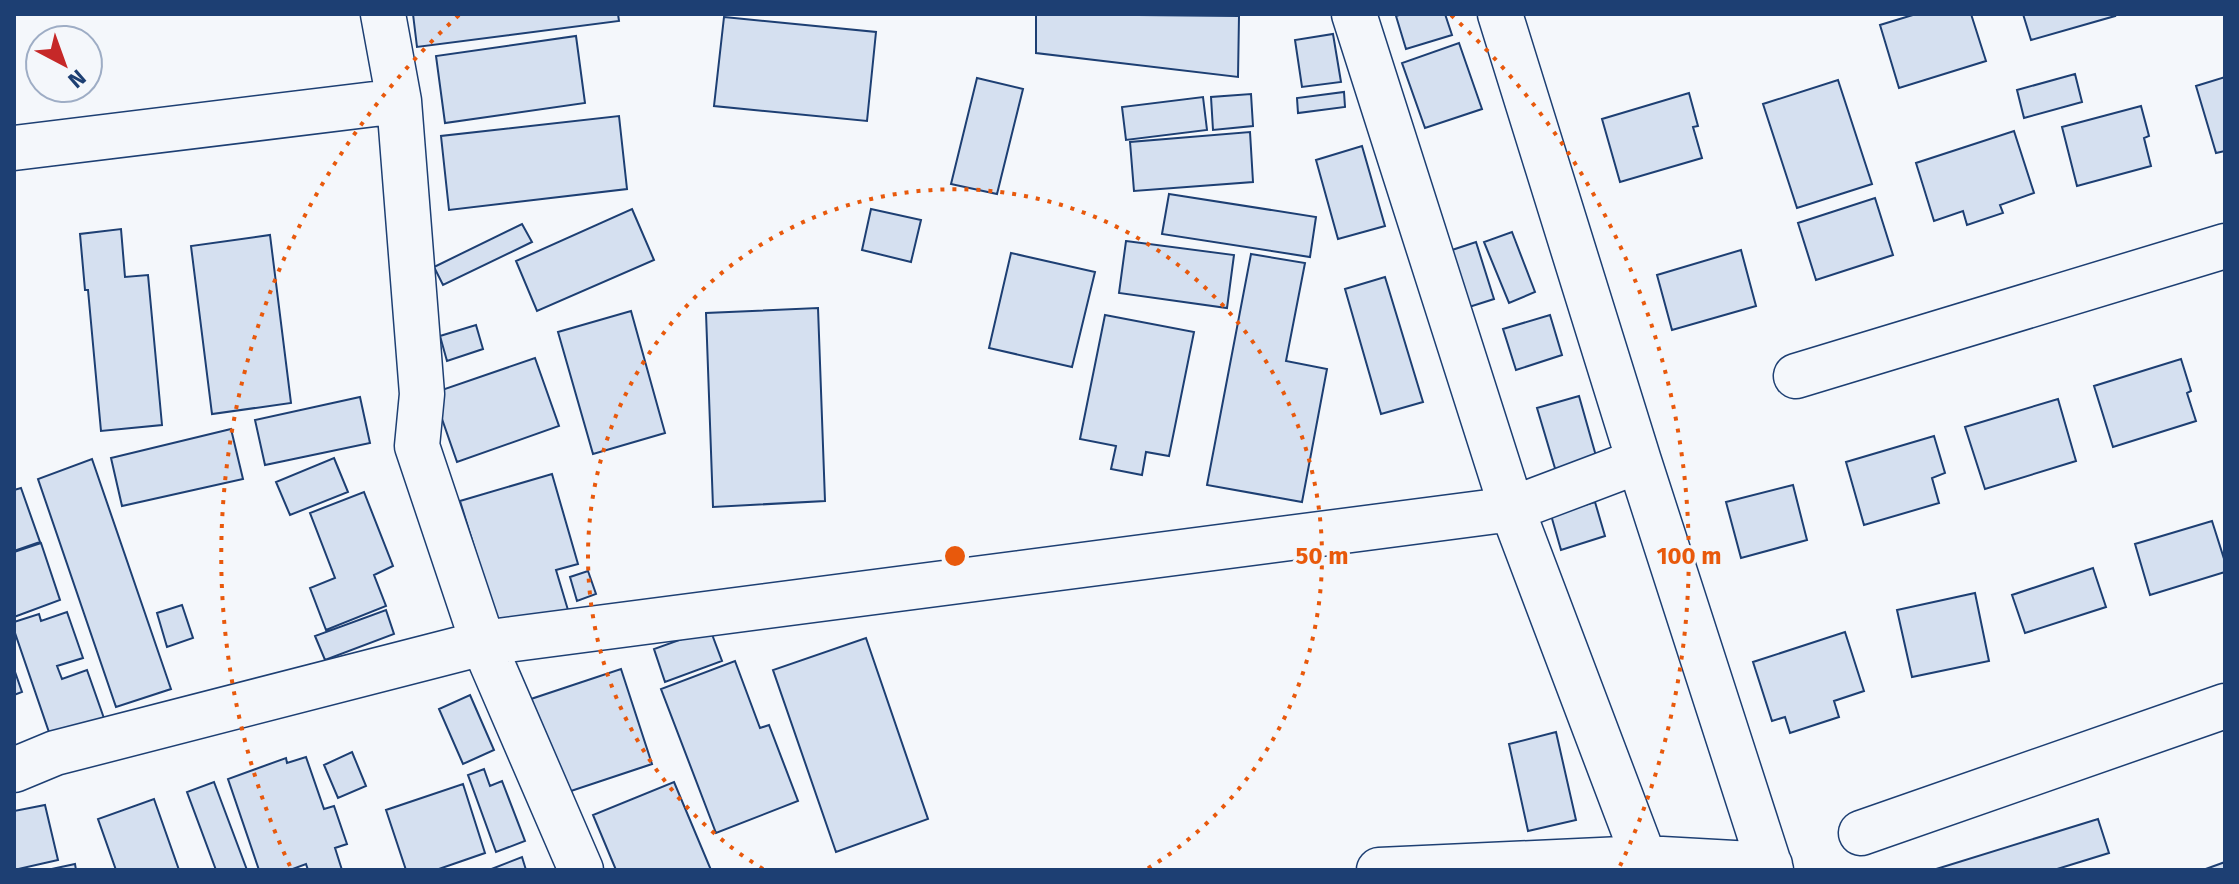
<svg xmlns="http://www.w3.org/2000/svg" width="2239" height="884" viewBox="0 0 2239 884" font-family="'Fira Sans',sans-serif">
<rect width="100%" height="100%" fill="#f4f7fb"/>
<path fill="#d5e0f0" stroke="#1d3f73" stroke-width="2" d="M413,14H618L619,21L417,47Z
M1036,14L1239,16L1238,77L1036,53Z
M1402,14H1445L1452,35L1406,49L1396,16Z
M1916,14H1971L1986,61L1899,88L1880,25Z
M2023,14H2114L2115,16L2031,40Z
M724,17L876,32L867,121L714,106Z
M1333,34L1341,82L1302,87L1295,40Z
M576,36L585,103L445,123L436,56Z
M1459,43L1482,109L1425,128L1402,63Z
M2075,74L2082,102L2024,118L2017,90Z
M2225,77V151L2216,153L2196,86Z
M977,78L1023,89L997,194L951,184Z
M1838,80L1872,184L1797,208L1763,104Z
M1344,92L1345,107L1298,113L1297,98Z
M1689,93L1698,126L1693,127L1702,158L1620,182L1602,119Z
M1251,94L1253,126L1213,130L1211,97Z
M1203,97L1207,130L1126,140L1122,107Z
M2141,106L2149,136L2144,138L2151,166L2077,186L2062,127Z
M619,116L627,189L449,210L441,136Z
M2014,131L2034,193L2000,205L2003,213L1967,225L1963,211L1934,221L1916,163Z
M1250,132L1253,182L1134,191L1130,142Z
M1362,146L1385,226L1338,239L1316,160Z
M1169,194L1316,217L1310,257L1162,234Z
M1875,198L1893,255L1816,280L1798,223Z
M632,209L654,260L537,311L516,261Z
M871,209L921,220L911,262L862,250Z
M522,224L532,242L443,285L434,267Z
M121,229L125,277L148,275L162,425L101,431L88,290H85L80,234Z
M1512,232L1535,292L1509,303L1484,242Z
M270,235L291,403L212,414L191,246Z
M1126,241L1234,255L1227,308L1119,293Z
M1476,242L1494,299L1466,308L1449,251Z
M1741,250L1756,306L1672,330L1657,275Z
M1011,253L1095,272L1072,367L989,348Z
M1251,254L1305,263L1286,361L1327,369L1302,502L1207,485Z
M1385,277L1423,402L1381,414L1345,289Z
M818,308L825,501L713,507L706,313Z
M631,311L665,433L593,454L558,332Z
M1105,315L1194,332L1169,456L1146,452L1142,475L1111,469L1116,446L1080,439Z
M1550,315L1562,355L1516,370L1503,329Z
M476,325L483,349L447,361L440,336Z
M535,358L559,426L457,462L433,393Z
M2181,359L2191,391L2187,393L2196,421L2113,447L2094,386Z
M1579,396L1598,463L1557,475L1537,408Z
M360,397L370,443L265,465L255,420Z
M2058,399L2076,461L1985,489L1965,427Z
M231,429L243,479L122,506L111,458Z
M1934,436L1945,473L1932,478L1939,503L1864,525L1846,462Z
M334,458L348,492L290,515L276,482Z
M92,459L171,689L116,707L38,479Z
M552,474L578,564L556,570L568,610L493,632L488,592L460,501Z
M1793,485L1807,540L1741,558L1726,502Z
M21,488L40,542L14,551V490Z
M364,492L393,566L374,575L386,606L326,630L310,588L335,578L310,513Z
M1595,502L1605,536L1561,550L1551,515Z
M2212,521L2225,562V572L2150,595L2135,544Z
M41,543L60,600L14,617V552Z
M2093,568L2106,607L2025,633L2012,595Z
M588,571L596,594L577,601L570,577Z
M1975,593L1989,661L1912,677L1897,610Z
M182,605L193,638L167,647L157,613Z
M386,610L394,634L325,660L315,636Z
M67,612L83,658L57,666L62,679L87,670L106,724L51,738L14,630V622L39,614L41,621Z
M710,629L722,661L665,682L654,649Z
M1845,632L1864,691L1834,701L1839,717L1790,733L1785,717L1772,721L1753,662Z
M866,638L928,819L836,852L773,670Z
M735,661L760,728L769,725L798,801L716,833L661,689Z
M14,669L22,692L14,695Z
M621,669L652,764L559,795L528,700Z
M470,695L494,750L463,764L439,709Z
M1556,732L1576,820L1528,831L1509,744Z
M352,752L366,786L338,798L324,765Z
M306,757L324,809L334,806L347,844L335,848L342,870H308L306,864L290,870H259L228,779L286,758L287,763Z
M484,769L490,786L502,781L525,841L496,852L468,775Z
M214,782L247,870H216L187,792Z
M674,782L711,870H616L593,815Z
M463,784L485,853L436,870H406L386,810Z
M154,799L179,870H116L98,819Z
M45,805L58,860L14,870V811Z
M2098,819L2109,853L2054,870H1933Z
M522,857L526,870H489Z
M2225,862V870H2203Z
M75,864L76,870H47Z"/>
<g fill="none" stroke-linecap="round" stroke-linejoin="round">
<g stroke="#1d3f73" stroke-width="47">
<path id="minor" d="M383,14L399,101L422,394L417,446L483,643L581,870
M1354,14L1512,509L1644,858L1651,870
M1500,14L1639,461L1771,870
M14,148L399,101
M1796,376L2225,246
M14,770L55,753L483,643L1512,509L1639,461
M1861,833L2225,706
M1379,870L1644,858L1770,865"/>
</g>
<use href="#minor" stroke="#f4f7fb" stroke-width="44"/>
</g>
<g fill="none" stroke="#e8590c" stroke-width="4" stroke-dasharray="4 8">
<path d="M763 869A367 367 0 1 1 1147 869"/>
<path d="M290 866A734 734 0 0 1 459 15M1451 15A734 734 0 0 1 1620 866"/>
</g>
<circle cx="955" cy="556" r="12" fill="#e8590c" stroke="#f4f7fb" stroke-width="4"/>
<g font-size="24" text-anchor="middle" font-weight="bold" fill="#e8590c" stroke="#f4f7fb" stroke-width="6" stroke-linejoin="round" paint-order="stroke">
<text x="1322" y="564">50 m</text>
<text x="1689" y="564">100 m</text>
</g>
<rect width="2239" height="884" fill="none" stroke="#1d3f73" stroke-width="32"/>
<g transform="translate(64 64) rotate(139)"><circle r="38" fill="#f4f7fb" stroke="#9eadc5" stroke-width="2"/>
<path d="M0-6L14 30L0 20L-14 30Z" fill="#c62828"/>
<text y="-12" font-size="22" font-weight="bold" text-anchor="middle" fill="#1d3f73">N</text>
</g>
</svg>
